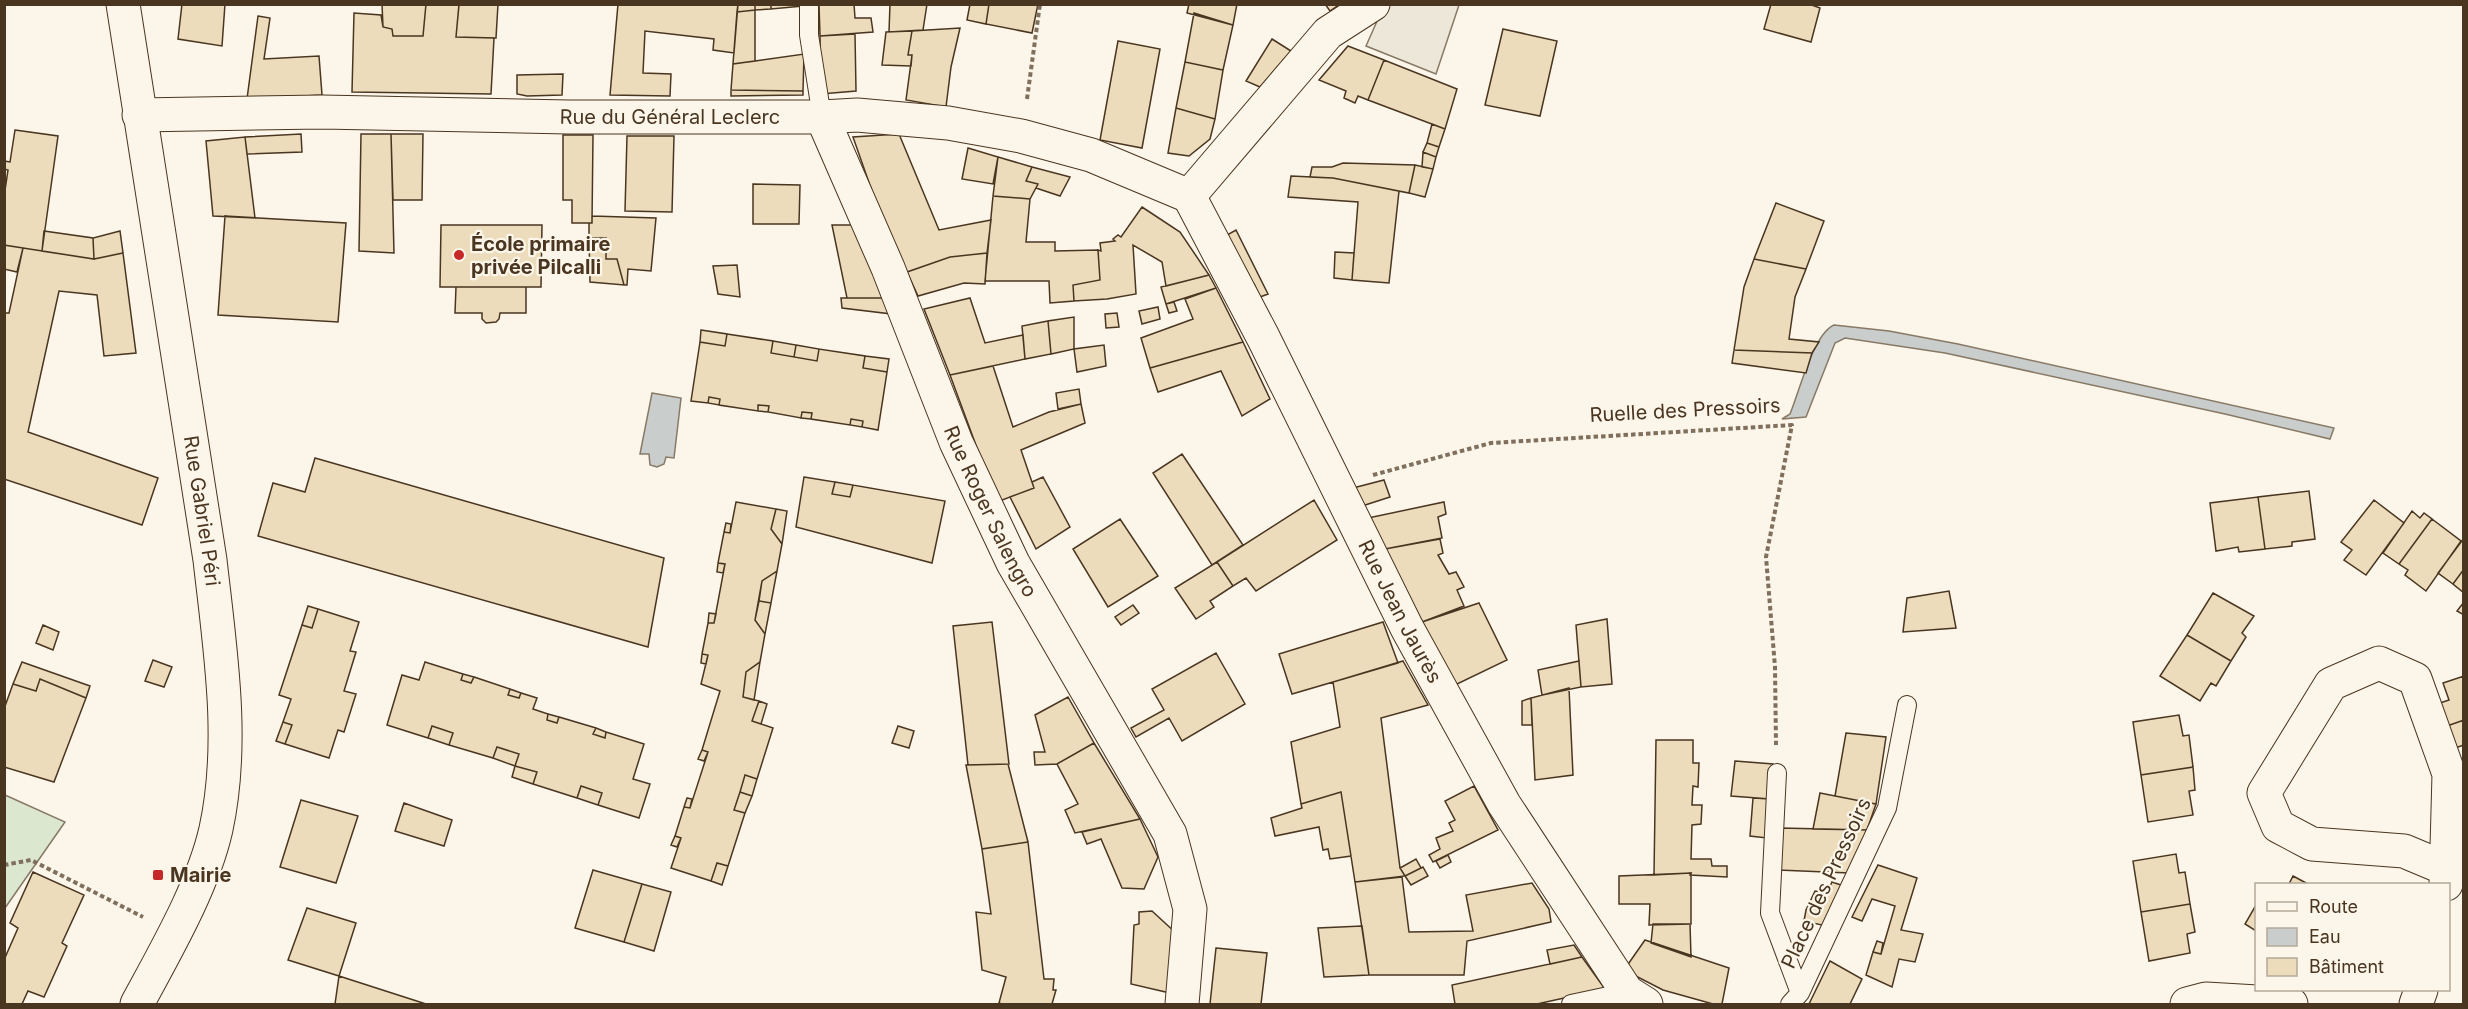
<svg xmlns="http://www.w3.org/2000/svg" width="2468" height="1009" viewBox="0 0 2468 1009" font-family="Inter,sans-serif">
<rect width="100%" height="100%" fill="#fbf6e9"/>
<path fill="#dce7d0" stroke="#887966" stroke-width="1.5" d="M5,795L65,822L5,908Z"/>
<path fill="#ede7d9" stroke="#887966" stroke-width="1.5" d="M1391,5H1459L1436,74L1366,46L1382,10Z"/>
<path fill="#c9cecd" stroke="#887966" stroke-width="1.5" d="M1834,325L1889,331L1958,344L2334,428L2330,439L2225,414L1945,353L1845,338L1835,343L1806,417L1782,419L1790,414C1799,393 1813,334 1834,325Z
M652,393L681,398L674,458L666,457L664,464L657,467L650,465L649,454H640Z"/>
<path fill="#ecdcbc" stroke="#4a3520" stroke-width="1.5" d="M182,4H225L222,46L178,39Z
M382,4H426L423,36H393L392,29L383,27Z
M426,4L459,5L456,37L494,38L491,94L352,92L354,13L381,15L383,27L392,29L393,36H423Z
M498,4L496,38L456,37L459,4Z
M738,4L734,53L713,50L714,39L645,31L643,73L671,74L670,96L610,95L618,4Z
M738,4H755V10L737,12Z
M755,4H771V9L755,10Z
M771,4H803V6L771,9Z
M819,4H854L855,18H871L873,32L820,36Z
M890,4H927L923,30L889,32Z
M970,4H989L986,24L967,20Z
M989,4H1038L1032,33L986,24Z
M1189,4H1237L1233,25L1187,13Z
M1325,4H1340L1330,11Z
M1771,4H1809L1820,8L1811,42L1764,29Z
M755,10V61L733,64L737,12Z
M1194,13L1233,25L1223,70L1185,62Z
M258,16L270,18L264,59L319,56L322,95L247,99Z
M960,28L951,67L946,107L906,100L912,55H908L912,31Z
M1503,29L1557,41L1540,116L1485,105Z
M912,31L908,55H912L911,66L882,65L886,32Z
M855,34L856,91L821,94L820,36Z
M1272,39L1291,51L1260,87L1246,81Z
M1118,41L1160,49L1142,148L1100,140Z
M1348,46L1384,60L1368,100L1358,96L1355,103L1344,98L1346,91L1319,80Z
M804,54L803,91L731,90L733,64Z
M1384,60L1457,89L1445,129L1368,100Z
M1185,62L1223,70L1215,119L1176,108Z
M563,74L562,95L527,96L517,94V75Z
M731,90L803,91V95L731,96Z
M1176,108L1215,119L1210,139L1189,156L1168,153Z
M1432,124L1445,129L1439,147L1427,143Z
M15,130L58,136L42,251L4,245V197L8,170L4,169V161L10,162Z
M301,134L302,152L247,154L245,137Z
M361,134H391L394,253L359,251Z
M391,134H423L422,200H393Z
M899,134L939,230L991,220L987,253L950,257L907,272L880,214L853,137Z
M563,135H593L592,223H572V200H563Z
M627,136H674L672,212L625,211Z
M245,137L255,218L213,216L206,141Z
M1427,143L1439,147L1436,157L1423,152Z
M968,148L998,157L993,184L962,179Z
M1423,152L1436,157L1433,169L1422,167Z
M998,157L1032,167L1026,181L1038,184L1030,199L993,196Z
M1343,163L1415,165L1409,193L1333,178L1310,177L1312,167H1332Z
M1415,165L1433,169L1425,197L1409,193Z
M1032,167L1070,177L1060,196L1036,188L1038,184L1026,181Z
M1291,176L1333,178L1399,191L1389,283L1352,280L1358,202L1288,197Z
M753,184L800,185L799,224H753Z
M993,196L1030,199L1026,242H1055V251L1098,250L1100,280L1073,285L1074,301L1050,303L1049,281H985Z
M1776,203L1824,221L1806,269L1754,259Z
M1142,207L1180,232L1209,275L1166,286L1162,262L1133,245L1136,294L1107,299L1074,301L1073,285L1100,280L1098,250L1101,251L1100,243L1115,241L1113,239L1118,235L1121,237Z
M225,216L346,223L338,322L218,315Z
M592,216L656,218L651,271L628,269L627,285H624L617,259H606V238H589V223H592Z
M441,225H542L541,287H440Z
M832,225H854L885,298H847Z
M1236,230L1268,294L1260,297L1254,284L1251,285L1227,235Z
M44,231L93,238L94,259L42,251Z
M120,231L123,253L94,259L93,238Z
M589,238H606V259H617L624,285L590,282Z
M4,245L23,248L17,272L4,269Z
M23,248L94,259L123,253L136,353L104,356L97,295L59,291L28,432L158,478L142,525L4,479V313H9Z
M1335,252L1354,253L1352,280L1334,278Z
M987,253L985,284L964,283L918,296L907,272L950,257Z
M1754,259L1806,269L1795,297L1789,339L1819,342L1812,353L1734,350L1744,287Z
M737,265L740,297L718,294L713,266Z
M1209,275L1216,288L1166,304L1161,287Z
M456,287H526V313H500L499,319L496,322L486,323L482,319V313H455Z
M1216,288L1243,342L1150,368L1141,338L1193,319L1185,299Z
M841,298H885L892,314L842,308Z
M970,298L985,343L1023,335L1025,359L950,375L924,309Z
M1174,302L1177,311L1169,313L1166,304Z
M1158,307L1160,319L1142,324L1139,311Z
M1117,313L1119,327L1106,328L1105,314Z
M1074,317V349L1051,354L1048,321Z
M1048,321L1051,354L1025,359L1022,326Z
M701,330L727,334L725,346L700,342Z
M727,334L773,341L771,353L817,361L819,349L865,356L863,368L887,372L878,430L862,427L863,421L851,419L850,425L811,419L812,413L802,412L801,418L768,412L769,406L758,405V411L719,405L720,399L709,397L708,403L691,401L700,342L725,346Z
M773,341L796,345L794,357L771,353Z
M1243,342L1270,399L1242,416L1221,371L1158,392L1150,368Z
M796,345L819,349L817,361L794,357Z
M1104,345L1106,366L1077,372L1074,349Z
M1734,350L1812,353L1806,373L1732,363Z
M865,356L889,359L887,372L863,368Z
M993,366L1013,427L1049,412L1081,404L1085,423L1021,450L1034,488L997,502L950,375Z
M1079,389L1081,404L1058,409L1056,393Z
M709,397L720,399L719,405L708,403Z
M758,405L769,406L768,412L758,411Z
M802,412L812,413L811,419L801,418Z
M851,419L863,421L862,427L850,425Z
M1182,454L1243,545L1212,565L1153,473Z
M315,458L664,558L648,647L258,536L273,483L305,492Z
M804,477L835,482L832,494L850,497L853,485L945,501L932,563L796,527Z
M1043,477L1070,527L1036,549L1010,497L1034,488L1032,482Z
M1384,480L1390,497L1362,506L1353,488Z
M835,482L853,485L850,497L832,494Z
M2309,491L2315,539L2292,542V546L2265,549L2258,497Z
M2258,497L2265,549L2239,552L2238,547L2216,551L2210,503Z
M1314,500L1337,540L1256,591L1246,578L1233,586L1217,562Z
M2374,500L2404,523L2366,575L2344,560L2352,550L2341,542Z
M736,502L776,509L771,529L782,544L777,571L762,581L755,620L765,634L760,662L746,672L743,697L759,701L752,721L773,728L757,779L745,775L740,792L734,810L745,813L728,866L717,863L711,881L671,868L681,838L675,836L684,807L690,808L708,752L702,750L720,691L701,684L708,655L702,654L708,623H714L725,564L718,563L724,532L730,533Z
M1444,502L1446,514L1438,517L1442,538L1385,549L1368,518Z
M776,509L787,511L782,544L771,529Z
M2412,511L2420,518L2424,513L2432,519L2399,564L2383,553Z
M1120,519L1158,576L1108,607L1073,549Z
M2432,519L2461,541L2426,591L2405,575L2408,570L2399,564Z
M726,523L731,524L730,533L724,532Z
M2464,538V569L2453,584L2438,573Z
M1440,539L1443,553L1438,555L1449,574L1456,572L1464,587L1457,590L1464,606L1422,622L1385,549Z
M1217,562L1233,586L1210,601L1214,607L1196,619L1175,588Z
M718,563L725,564L723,573L717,572Z
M2464,569V593L2453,584Z
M777,571L771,603L759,601L762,581Z
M1949,591L1956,628L1903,632L1907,598Z
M2213,593L2254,616L2242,633L2246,637L2231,661L2187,635Z
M759,601L771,603L765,634L755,620Z
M2464,602V615L2457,611Z
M1479,603L1507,660L1455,685L1422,622Z
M1133,605L1139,613L1121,625L1115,617Z
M308,606L318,609L312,628L302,625Z
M318,609L359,622L350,651L356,652L344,691L356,694L344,732L338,730L329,758L285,744L292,725L283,722L291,699L279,695L302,625L312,628Z
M709,613L716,614L714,623H708Z
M1607,619L1612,684L1581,687L1576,625Z
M992,622L1009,764L968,765L953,626Z
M1383,622L1398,663L1292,694L1279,654Z
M43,625L59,632L53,650L36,643Z
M2187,635L2231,661L2216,686L2211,683L2200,701L2160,676Z
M1216,653L1245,704L1182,741L1169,718L1136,737L1131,728L1164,710L1152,689Z
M702,654L708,655L706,664L701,663Z
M153,660L172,667L164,687L145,681Z
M1403,661L1428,705L1381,718L1400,868L1405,876L1355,882L1341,792L1301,804L1291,742L1340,727L1333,682Z
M1579,661L1581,687L1542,695L1538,670Z
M22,662L90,686L86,698L40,679L36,691L13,684Z
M425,662L463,674L461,680L471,683L474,677L510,689L508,695L519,698L521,693L537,698L533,709L548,714L547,720L557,723L559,717L596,728L593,734L605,738L606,732L644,744L633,779L650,784L639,818L598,805L602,793L581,786L577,798L533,784L537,772L515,766L519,754L497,747L493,758L449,745L453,733L432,726L428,738L387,725L402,675L419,680Z
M760,662L754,700L743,697L746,672Z
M463,674L474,677L471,683L461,680Z
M2464,676V720L2447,726L2440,703L2449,700L2443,683Z
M40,679L86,698L54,782L4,767V709L13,684L36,691Z
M1569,688L1573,775L1535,780L1531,698Z
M510,689L521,693L519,698L508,695Z
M1068,697L1094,743L1057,764L1035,765L1034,752H1045L1035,715Z
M1531,698L1532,725H1522V701Z
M759,701L767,704L761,724L752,721Z
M548,714L559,717L557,723L547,720Z
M2179,715L2183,736L2189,735L2193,767L2141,775L2133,722Z
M2464,720V745L2455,748L2447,726Z
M283,722L292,725L285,744L276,741Z
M432,726L453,733L449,745L428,738Z
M898,726L914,731L909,748L892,743Z
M596,728L606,732L605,738L593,734Z
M1846,733L1886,737L1876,804L1835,796Z
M1656,740H1693V763H1699L1698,787L1693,786L1692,805H1702L1701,824L1692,825L1691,859H1711L1712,866H1727V877L1690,875L1691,873L1654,875Z
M1094,743L1140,819L1075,833L1065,810L1078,804L1057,764Z
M497,747L519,754L515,766L493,758Z
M702,750L708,752L704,761L698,759Z
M1735,761L1773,764L1770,799L1731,796Z
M1008,764L1028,842L982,849L966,765Z
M515,766L537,772L533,784L512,777Z
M2193,767L2195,790L2189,791L2193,815L2148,822L2141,775Z
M745,775L757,779L752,796L740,792Z
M581,786L602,793L598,805L577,798Z
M1474,786L1498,830L1433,862L1429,855L1440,849L1436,838L1453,831L1449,823L1455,820L1445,801Z
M740,792L752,796L745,813L734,810Z
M1341,792L1351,856L1330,859L1328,849L1323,850L1319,827L1275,836L1271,818L1302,808L1301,804Z
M1820,793L1876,804L1867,830L1813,829Z
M687,798L692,799L690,808L684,807Z
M1753,798L1770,799L1767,838L1750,836Z
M301,800L358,816L336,883L280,867Z
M404,803L452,820L444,846L395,831Z
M1140,819L1158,857L1144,889L1122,888L1101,839L1087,844L1082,832Z
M1780,828L1867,830L1849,873L1778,870Z
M675,836L681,838L677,847L671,845Z
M1028,842L1044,979H1054L1053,990H1056L1052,1004H1002L999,1003L1006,977L982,970L976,912L991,914L982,849Z
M2176,854L2179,873L2185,872L2190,904L2141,912L2133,861Z
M1448,855L1451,862L1440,868L1436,861Z
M1416,859L1421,868L1405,876L1400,868Z
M717,863L728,866L722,885L711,881Z
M1878,865L1917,878L1901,930L1923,934L1915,962L1899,959L1892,987L1866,975L1873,952L1881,954L1895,906L1872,899L1862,921L1852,917Z
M1423,867L1428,876L1411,885L1405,876Z
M593,870L642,884L624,942L575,928Z
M33,872L84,895L62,943L67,946L44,997L28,991L22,1004H4V960L18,928L10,923Z
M1691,873V924L1649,925L1650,904H1619V876Z
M2293,876L2308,884H2289Z
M1402,877L1409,932L1473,931L1466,895L1532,883L1549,909L1551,922L1467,941L1464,975H1369L1355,882Z
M1832,882L1844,886L1826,926L1804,921L1806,910L1815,891L1827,893Z
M642,884L671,892L654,951L624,942Z
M2190,904L2195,932L2187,934L2190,953L2149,961L2141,912Z
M2256,905V931L2245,924Z
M307,908L356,923L339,976L288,960Z
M1152,911L1177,934L1170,993L1131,984L1134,925L1139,924V912Z
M1653,924H1690L1691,957L1651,943Z
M1362,926L1369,975L1324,977L1318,928Z
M1645,940L1729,968L1722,1004H1713L1663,990L1624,970Z
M1877,941L1883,943L1881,954L1873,952Z
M1574,945L1582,957L1550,964L1547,950Z
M1216,948L1267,953L1261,1004H1210Z
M1582,957L1605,989L1537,1004H1455L1452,985Z
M1830,961L1862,979L1850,1004H1809Z
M339,976L426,1004H335Z"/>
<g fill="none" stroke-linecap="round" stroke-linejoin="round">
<g stroke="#4a3520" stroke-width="20">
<path id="lane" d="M809,4V35L822,117
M1777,773L1770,913L1800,993
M1571,1004L1627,992
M1790,1004L1800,993L1887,808L1907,705"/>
</g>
<g stroke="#4a3520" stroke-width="35">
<g id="street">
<path id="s1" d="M123,4L210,560C220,649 235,741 216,829C203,887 165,952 137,1004"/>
<path id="s2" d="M139,115L322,112L568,117H822L857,115L948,123L1021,136L1091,155L1189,196"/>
<path id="s3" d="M822,117L888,268L956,442L1013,563L1170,834L1190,909L1182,1004"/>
<path id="s4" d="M1189,196L1263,337L1407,628L1504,804L1627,992L1646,1004"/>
<path d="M1189,196L1328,33L1373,4"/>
<path d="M2446,884L2449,774L2415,679L2379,663L2331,684L2264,793L2278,826L2312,844L2404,851L2447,869"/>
<path d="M2187,1004L2206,999L2291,1004"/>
<path d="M2416,1004L2421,990"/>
</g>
</g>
<path stroke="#7f6f5c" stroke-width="4" stroke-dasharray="4.5 3" stroke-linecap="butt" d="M1027,99L1040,4
M1373,475L1491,443L1792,425L1766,557L1775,667L1776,745
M4,865L31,860L143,917"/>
<use href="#lane" stroke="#fbf6e9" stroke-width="18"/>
<use href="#street" stroke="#fbf6e9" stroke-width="33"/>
</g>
<g fill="#c62828" stroke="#fbf6e9" stroke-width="2">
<circle cx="459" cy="255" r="6"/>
<rect x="152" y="869" width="12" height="12" rx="3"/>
</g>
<g text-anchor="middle" stroke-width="4.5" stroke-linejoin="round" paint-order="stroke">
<g font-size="20" fill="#4a3520" stroke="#fbf6e9">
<text dy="7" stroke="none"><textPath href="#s2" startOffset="531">Rue du Général Leclerc</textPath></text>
<text transform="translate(1685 410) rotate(-3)" y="7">Ruelle des Pressoirs</text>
<text dy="7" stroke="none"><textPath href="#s1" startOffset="513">Rue Gabriel Péri</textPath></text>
<text dy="7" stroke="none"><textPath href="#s3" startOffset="429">Rue Roger Salengro</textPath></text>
<text dy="7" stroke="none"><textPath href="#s4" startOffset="466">Rue Jean Jaurès</textPath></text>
<text transform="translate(1826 883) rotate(-65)" y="7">Place des Pressoirs</text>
</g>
<g font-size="20" font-weight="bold" fill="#4a3520" stroke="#fbf6e9" text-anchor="start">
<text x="471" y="251">École primaire<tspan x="471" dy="23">privée Pilcalli</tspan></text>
<text x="170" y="882">Mairie</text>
</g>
</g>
<rect width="2468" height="1009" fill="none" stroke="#4a3520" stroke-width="12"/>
<rect x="2255" y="883" width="195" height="108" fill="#fbf6e9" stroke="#b4a999" stroke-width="1.5"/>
<rect x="2267" y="902" width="30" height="9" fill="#fbf6e9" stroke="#b4a999" stroke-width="1.5"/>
<text x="2309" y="913" font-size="18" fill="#4a3520">Route</text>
<rect x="2267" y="928" width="30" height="18" fill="#c9cecd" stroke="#b4a999" stroke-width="1.5"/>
<text x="2309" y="943" font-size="18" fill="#4a3520">Eau</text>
<rect x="2267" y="958" width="30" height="18" fill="#ecdcbc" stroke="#b4a999" stroke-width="1.5"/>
<text x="2309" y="973" font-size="18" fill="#4a3520">Bâtiment</text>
</svg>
